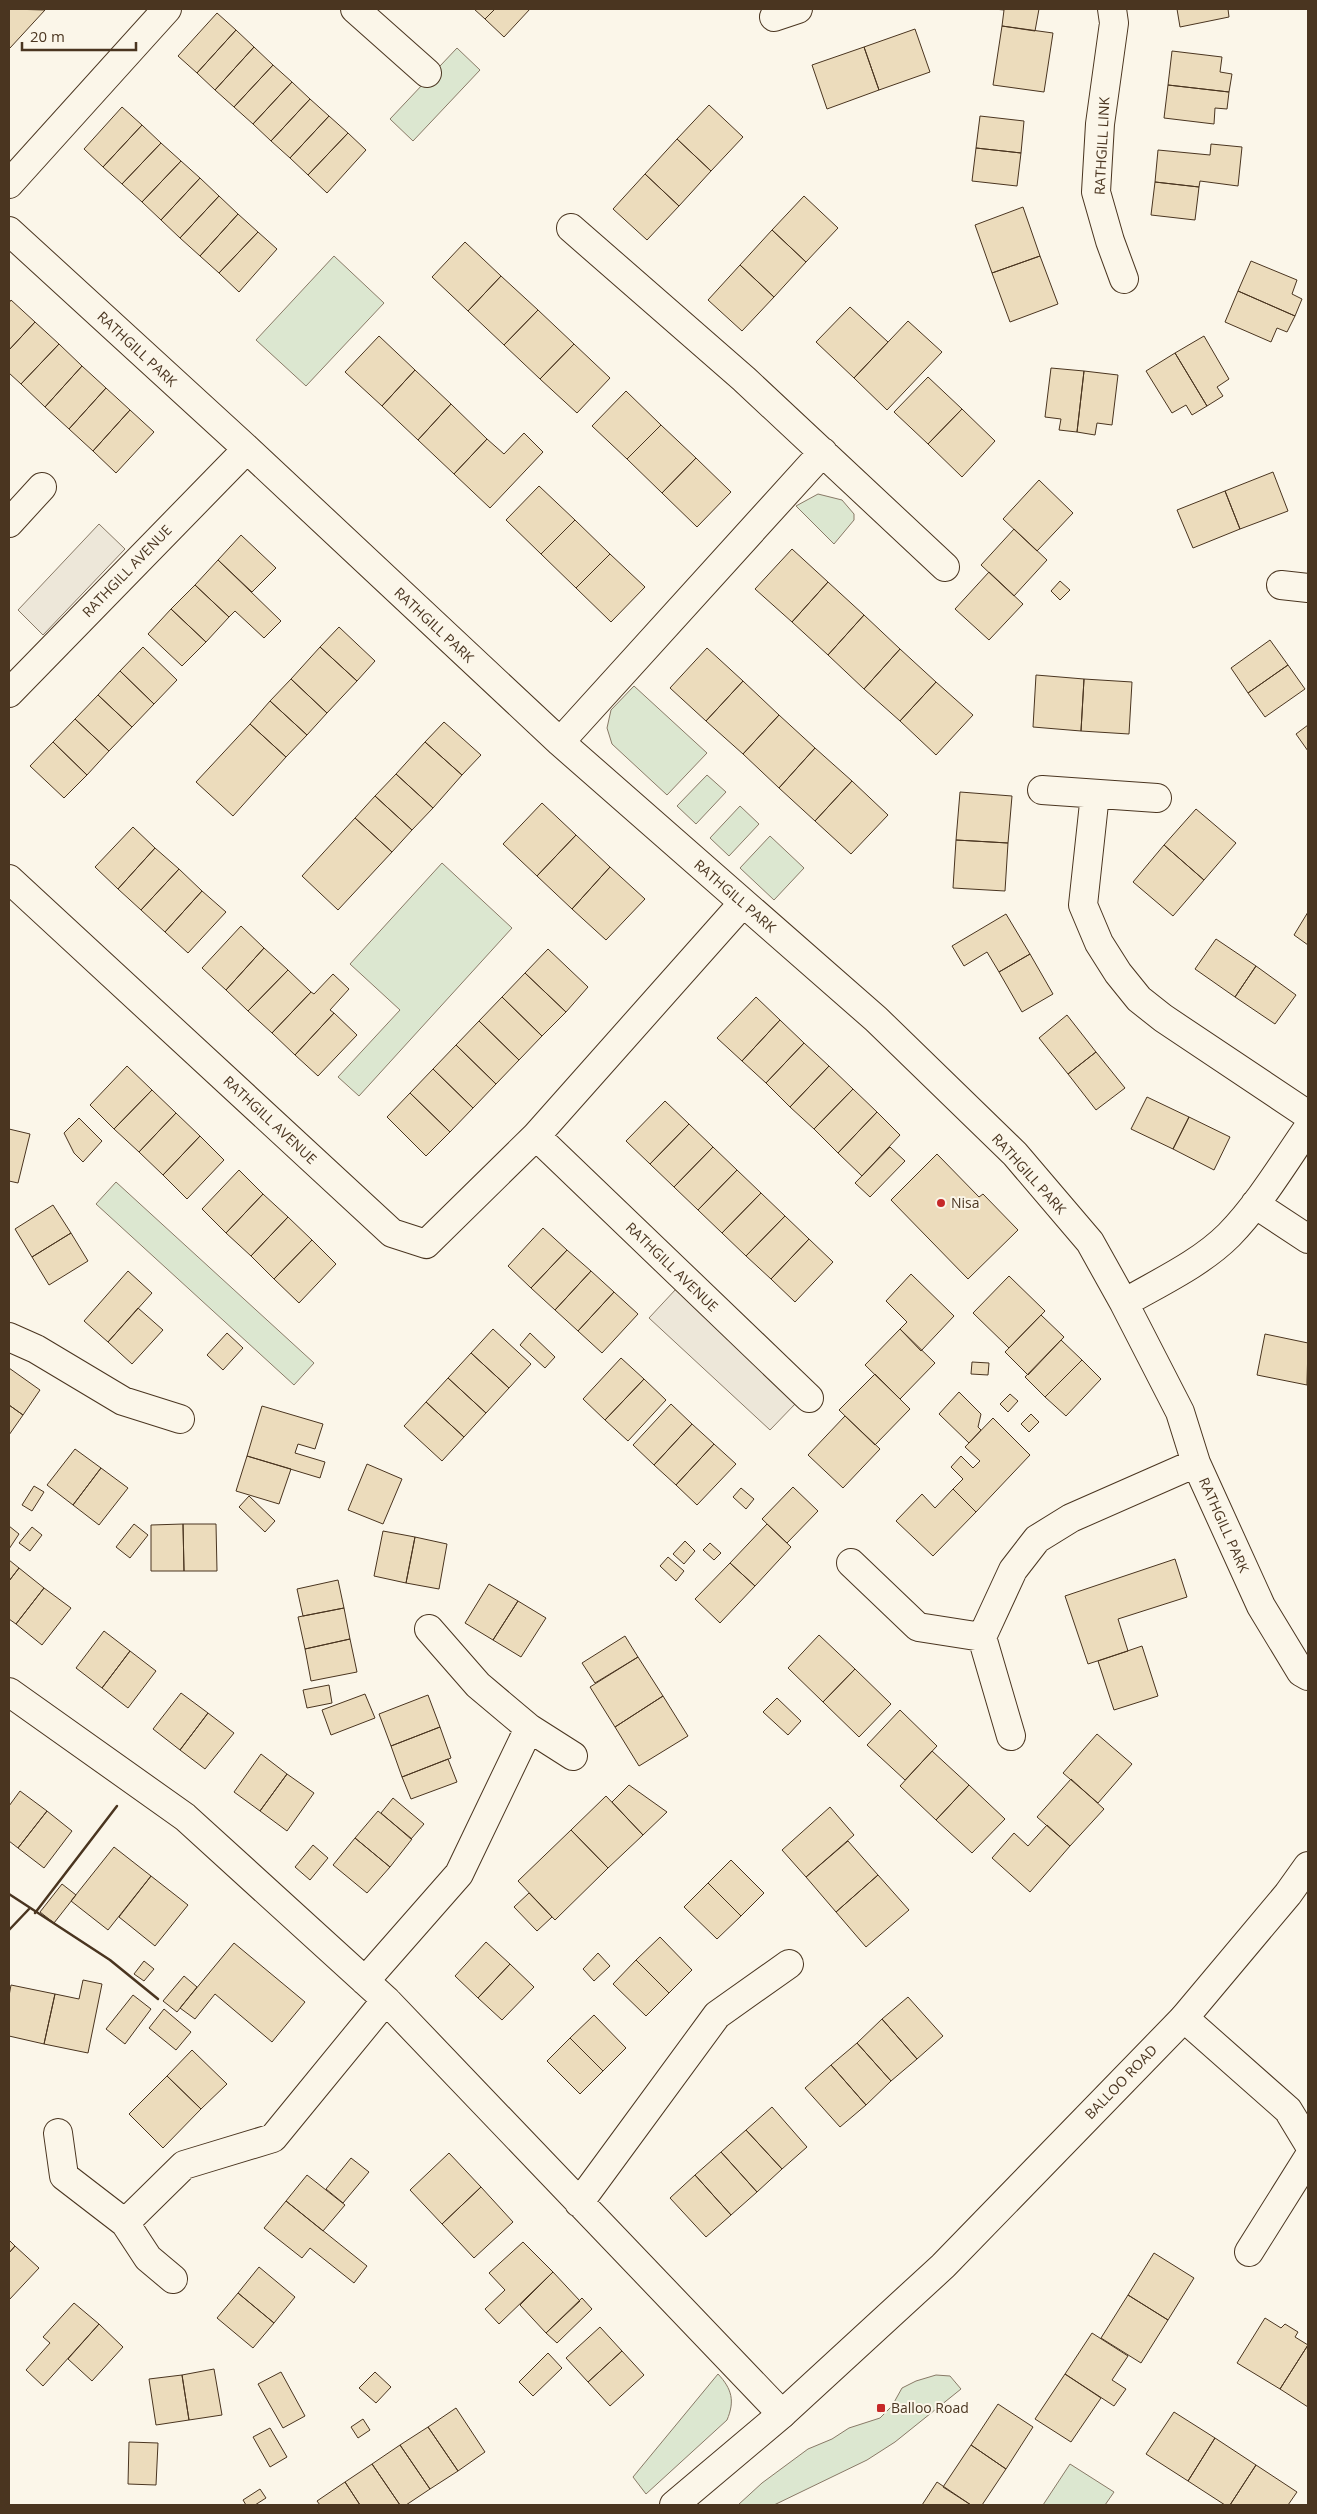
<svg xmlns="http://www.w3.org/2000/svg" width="1317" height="2514" viewBox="0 0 1317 2514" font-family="'Open Sans',sans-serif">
<rect width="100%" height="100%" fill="#fbf6e9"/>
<path fill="#dce7d0" stroke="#887966" d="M457,48L480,70L413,141L390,119Z
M334,256L384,303L306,386L256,340Z
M818,494L842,500L854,514V520L834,544L796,506Z
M634,686L707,753L667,795L612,744L607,728L611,710Z
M707,775L726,792L696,824L677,806Z
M740,806L759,824L729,856L710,838Z
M770,836L804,868L774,900L740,868Z
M442,863L512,928L359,1096L338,1077L400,1010L350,964Z
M116,1182L314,1363L294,1385L96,1204Z
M718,2374C732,2389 735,2401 727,2420L646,2494L633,2477Z
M936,2375L950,2376L961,2389L895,2442L867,2460L774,2505H738L762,2483L808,2449L832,2439L849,2428L880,2418L892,2406L902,2388L916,2381Z
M1070,2464L1114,2492L1105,2505H1043Z"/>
<path fill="#ede7d9" stroke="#887966" d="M99,524L125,549L43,635L18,610Z
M676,1289L797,1402L770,1430L649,1318Z"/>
<path fill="#ecdcbc" stroke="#4a3520" d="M9,9L45,10L10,48L9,47Z
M474,9H495L485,19Z
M495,9H530L504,37L485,19Z
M994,9H1039L1035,31L1002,26L1004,10Z
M1177,9H1228L1229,17L1180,27Z
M217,13L236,30L197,73L178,56Z
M1002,26L1053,33L1044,92L993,85Z
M915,29L930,72L879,90L864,47Z
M236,30L254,47L215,90L197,73Z
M254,47L273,65L234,107L215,90Z
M864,47L879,90L827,109L812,65Z
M1172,51L1222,57L1220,72L1232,74L1229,92L1168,85Z
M273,65L292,82L253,124L234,107Z
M292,82L310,99L271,141L253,124Z
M1168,85L1229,92L1227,109L1215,108L1214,124L1164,118Z
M310,99L329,116L290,158L271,141Z
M709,105L743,137L711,171L677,139Z
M122,107L142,125L103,167L84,149Z
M329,116L348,133L308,175L290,158Z
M980,116L1024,121L1021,153L976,148Z
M142,125L161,143L122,184L103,167Z
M348,133L366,150L327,193L308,175Z
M677,139L711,171L679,206L645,174Z
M161,143L181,161L142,202L122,184Z
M1211,144L1242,147L1238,186L1200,181L1199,187L1155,182L1158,150L1210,155Z
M976,148L1021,153L1017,186L972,181Z
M181,161L200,178L161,220L142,202Z
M645,174L679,206L647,240L613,209Z
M200,178L219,196L180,238L161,220Z
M1155,182L1199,187L1195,220L1151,215Z
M219,196L238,214L200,256L180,238Z
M804,196L838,228L806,262L772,230Z
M1023,207L1040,256L992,273L975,225Z
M238,214L258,232L219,273L200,256Z
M772,230L806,262L774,297L740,265Z
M258,232L277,249L239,292L219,273Z
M465,242L501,276L468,311L432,277Z
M1040,256L1058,304L1010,322L992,273Z
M1251,261L1297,280L1292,294L1302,299L1295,316L1238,291Z
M740,265L774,297L742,331L708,300Z
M501,276L538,310L504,345L468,311Z
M1238,291L1295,316L1287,332L1277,328L1271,342L1225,322Z
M11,300L35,322L9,350V303Z
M850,307L888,342L854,378L816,342Z
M538,310L574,344L540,379L504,345Z
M908,321L942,352L887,410L854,378Z
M35,322L59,344L21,384L9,373V350Z
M379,336L415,370L382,406L345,372Z
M1204,336L1229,379L1217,387L1223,396L1207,406L1175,353Z
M59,344L82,366L45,407L21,384Z
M574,344L610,378L577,413L540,379Z
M1175,353L1207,406L1192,415L1186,405L1172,413L1146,371Z
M82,366L106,388L69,429L45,407Z
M1051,368L1084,371L1077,432L1059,430L1061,419L1045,417Z
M415,370L451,404L418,440L382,406Z
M1084,371L1118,375L1112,425L1097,423L1095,435L1077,432Z
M928,377L962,409L928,444L894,412Z
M106,388L130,410L93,451L69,429Z
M626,391L661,425L627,459L592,426Z
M451,404L487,439L454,474L418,440Z
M962,409L995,441L962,477L928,444Z
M130,410L154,432L116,473L93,451Z
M661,425L696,458L662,493L627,459Z
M524,433L543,452L490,508L454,474L487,439L504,454Z
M696,458L731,492L697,527L662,493Z
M1273,472L1288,511L1240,529L1225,491Z
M1039,480L1073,513L1037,551L1003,519Z
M539,486L575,520L541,554L506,520Z
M1225,491L1240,529L1193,548L1177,510Z
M575,520L610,554L576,588L541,554Z
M1014,529L1047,560L1014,596L981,565Z
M241,535L276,568L252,592L218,560Z
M792,549L828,582L792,622L755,589Z
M610,554L645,587L611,622L576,588Z
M218,560L281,621L264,638L235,611L229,617L195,585Z
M989,572L1023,604L989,640L955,609Z
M1060,581L1070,590L1060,600L1051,591Z
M828,582L864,615L828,655L792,622Z
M195,585L229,617L206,642L171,609Z
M171,609L206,642L182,666L148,634Z
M864,615L900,649L864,689L828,655Z
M339,627L375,661L357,681L320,647Z
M1270,640L1288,665L1248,693L1231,668Z
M143,647L177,680L154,704L120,671Z
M320,647L357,681L327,713L291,679Z
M707,648L743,681L706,721L670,688Z
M900,649L936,682L900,721L864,689Z
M1288,665L1305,689L1265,717L1248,693Z
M120,671L154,704L132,727L98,695Z
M1036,675L1084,679L1081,731L1033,727Z
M291,679L327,713L307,735L270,701Z
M1084,679L1132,682L1129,734L1081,731Z
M743,681L779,715L743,754L706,721Z
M936,682L973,715L936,755L900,721Z
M98,695L132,727L109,751L75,719Z
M270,701L307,735L286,757L250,724Z
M779,715L815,748L779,788L743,754Z
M75,719L109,751L87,775L53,742Z
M444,722L481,755L462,775L425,742Z
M250,724L286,757L233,816L196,782Z
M1308,725V751L1296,734Z
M53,742L87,775L64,798L30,766Z
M425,742L462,775L433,808L396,774Z
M815,748L852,781L815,821L779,788Z
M396,774L433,808L412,830L375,796Z
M852,781L888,815L851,854L815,821Z
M960,792L1012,796L1008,843L956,840Z
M375,796L412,830L392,852L355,818Z
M542,803L576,835L537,876L503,844Z
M1196,809L1236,843L1204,880L1164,845Z
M355,818L392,852L338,910L302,876Z
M133,827L155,848L118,889L95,867Z
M576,835L610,867L572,909L537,876Z
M956,840L1008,843L1005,891L953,888Z
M1164,845L1204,880L1173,916L1133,882Z
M155,848L179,869L141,910L118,889Z
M610,867L645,899L606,940L572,909Z
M179,869L202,891L165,932L141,910Z
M202,891L226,912L188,953L165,932Z
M1308,912V945L1294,935Z
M1006,914L1030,954L999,972L987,952L964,966L952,946Z
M241,926L264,948L226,990L202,968Z
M1216,939L1256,966L1235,997L1195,969Z
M264,948L288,970L248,1011L226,990Z
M548,949L588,987L566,1012L525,973Z
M1030,954L1053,994L1022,1012L999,972Z
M1256,966L1296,995L1275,1024L1235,997Z
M288,970L311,992L272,1033L248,1011Z
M525,973L566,1012L542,1036L502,997Z
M333,974L349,989L330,1010L334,1013L295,1055L272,1033L311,992L314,994Z
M502,997L542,1036L519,1060L479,1021Z
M756,997L780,1020L742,1061L717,1038Z
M334,1013L357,1035L318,1076L295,1055Z
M1067,1015L1096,1052L1068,1074L1039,1038Z
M780,1020L804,1043L766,1083L742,1061Z
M479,1021L519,1060L496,1084L456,1045Z
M804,1043L829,1066L790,1107L766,1083Z
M456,1045L496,1084L473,1108L433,1069Z
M1096,1052L1125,1088L1096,1110L1068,1074Z
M127,1066L152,1090L114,1129L90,1105Z
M829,1066L853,1089L814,1129L790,1107Z
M433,1069L473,1108L450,1132L410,1093Z
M853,1089L877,1112L838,1153L814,1129Z
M152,1090L176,1113L139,1152L114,1129Z
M410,1093L450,1132L426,1156L387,1117Z
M1147,1097L1189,1117L1173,1149L1131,1129Z
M665,1101L689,1124L650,1164L626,1141Z
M877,1112L900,1135L862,1176L838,1153Z
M176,1113L200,1136L163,1175L139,1152Z
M1189,1117L1230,1137L1214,1170L1173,1149Z
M79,1118L102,1141L83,1162L74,1153L64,1133Z
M689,1124L713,1147L674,1187L650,1164Z
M9,1129L30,1134L18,1183L9,1181Z
M200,1136L224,1160L187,1199L163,1175Z
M713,1147L737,1170L698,1210L674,1187Z
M890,1147L905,1161L870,1197L855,1183Z
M937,1154L979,1197L983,1194L1018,1230L968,1279L891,1200Z
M239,1170L263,1194L226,1233L202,1209Z
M737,1170L761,1193L722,1233L698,1210Z
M761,1193L785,1216L746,1256L722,1233Z
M263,1194L288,1217L251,1256L226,1233Z
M53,1205L71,1233L32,1257L15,1229Z
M785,1216L809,1239L771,1279L746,1256Z
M288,1217L312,1240L274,1279L251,1256Z
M543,1228L567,1250L531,1288L508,1266Z
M71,1233L88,1261L49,1285L32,1257Z
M809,1239L833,1262L795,1302L771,1279Z
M312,1240L336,1264L299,1303L274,1279Z
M567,1250L591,1271L555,1310L531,1288Z
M128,1271L152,1293L108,1342L84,1321Z
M591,1271L614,1292L578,1331L555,1310Z
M911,1274L954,1316L921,1351L900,1329L907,1322L886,1301Z
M1009,1276L1045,1311L1009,1348L973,1313Z
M614,1292L638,1314L602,1353L578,1331Z
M138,1308L163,1330L132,1364L108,1342Z
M1041,1315L1064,1337L1028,1375L1005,1352Z
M493,1329L531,1364L509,1388L471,1353Z
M900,1329L935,1363L900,1399L865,1365Z
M227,1333L243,1348L223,1370L207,1355Z
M530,1333L555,1357L545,1368L520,1345Z
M1265,1334L1308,1343L1307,1385L1257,1375Z
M1061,1340L1082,1360L1045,1397L1025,1377Z
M471,1353L509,1388L486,1413L448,1378Z
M621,1358L644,1379L605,1420L583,1399Z
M1082,1360L1101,1379L1066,1416L1045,1397Z
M972,1362L989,1363L988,1375L971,1374Z
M9,1368L40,1390L23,1415L9,1405Z
M875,1374L910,1409L875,1445L839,1410Z
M448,1378L486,1413L464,1437L426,1402Z
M644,1379L666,1400L628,1441L605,1420Z
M959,1392L981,1414L978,1427L981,1430L969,1443L939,1414Z
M1010,1394L1018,1401L1008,1412L1000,1404Z
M426,1402L464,1437L442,1461L404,1426Z
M671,1404L692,1424L654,1465L633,1445Z
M9,1405L23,1415L9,1435Z
M262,1406L323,1424L315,1449L298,1444L295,1453L325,1462L320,1478L247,1456Z
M1031,1414L1039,1422L1029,1432L1021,1424Z
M845,1416L880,1449L843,1488L808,1455Z
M993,1418L1030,1455L976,1512L953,1489L963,1479L951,1467L961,1456L973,1468L980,1461L965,1447Z
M692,1424L714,1444L676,1485L654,1465Z
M714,1444L736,1464L697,1505L676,1485Z
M75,1449L101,1468L73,1505L47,1485Z
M247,1456L291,1469L279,1504L236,1491Z
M367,1464L402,1479L383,1524L348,1510Z
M101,1468L128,1488L99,1525L73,1505Z
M34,1486L44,1492L32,1511L22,1505Z
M793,1487L818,1511L787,1543L762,1519Z
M741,1488L754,1499L746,1509L733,1497Z
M953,1489L976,1512L933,1556L896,1521L922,1494L935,1508Z
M249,1496L275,1521L265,1532L239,1507Z
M134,1524L148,1535L130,1558L116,1547Z
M183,1524H216L217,1571H184Z
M183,1524L184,1571H151V1525Z
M767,1524L791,1547L755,1586L730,1563Z
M9,1526L19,1534L9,1549Z
M32,1527L42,1535L30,1551L19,1543Z
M383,1531L415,1537L406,1583L374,1576Z
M415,1537L447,1544L439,1589L406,1583Z
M685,1541L695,1551L684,1564L673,1554Z
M710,1543L721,1553L714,1560L703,1550Z
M668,1557L684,1571L676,1581L660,1566Z
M1175,1559L1187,1597L1118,1619L1128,1651L1088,1664L1065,1596Z
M9,1560L19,1568L9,1581Z
M730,1563L755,1586L720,1623L695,1599Z
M19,1568L44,1588L16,1624L9,1619V1581Z
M338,1580L344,1608L303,1616L297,1589Z
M489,1584L518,1601L493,1640L465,1623Z
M44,1588L71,1608L42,1645L16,1624Z
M518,1601L546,1618L521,1657L493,1640Z
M344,1608L350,1639L305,1649L298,1617Z
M104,1631L130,1651L102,1688L76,1668Z
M819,1635L855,1669L823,1702L788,1668Z
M625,1636L638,1657L595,1683L582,1663Z
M350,1639L357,1672L311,1681L305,1649Z
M1142,1646L1158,1696L1114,1710L1098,1661Z
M130,1651L156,1671L128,1708L102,1688Z
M638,1657L663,1696L615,1727L590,1687Z
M855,1669L891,1704L859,1737L823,1702Z
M329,1685L332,1703L307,1708L303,1690Z
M181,1693L208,1713L180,1750L153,1729Z
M365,1694L375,1718L331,1735L322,1710Z
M428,1695L440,1727L391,1746L379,1714Z
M663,1696L688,1736L639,1766L615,1727Z
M777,1698L801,1721L788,1735L763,1712Z
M900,1710L937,1746L905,1780L867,1745Z
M208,1713L234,1733L205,1769L180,1750Z
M440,1727L451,1758L402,1777L391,1746Z
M1097,1734L1132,1764L1098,1803L1063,1773Z
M932,1751L969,1785L936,1820L900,1786Z
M261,1754L287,1774L260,1811L234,1792Z
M448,1759L457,1782L411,1799L402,1777Z
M287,1774L314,1793L287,1831L260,1811Z
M1071,1779L1104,1809L1070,1846L1037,1817Z
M629,1785L667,1812L643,1835L612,1802Z
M969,1785L1005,1819L972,1853L936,1820Z
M20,1791L47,1811L18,1848L9,1841V1806Z
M606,1796L643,1835L608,1868L571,1830Z
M393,1798L424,1824L411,1839L381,1813Z
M830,1807L854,1835L806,1877L782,1850Z
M47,1811L72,1831L44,1868L18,1848Z
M378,1811L412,1839L390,1867L355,1838Z
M1047,1825L1070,1846L1030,1892L992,1858L1014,1833L1028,1846Z
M571,1830L608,1868L555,1920L518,1881Z
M355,1838L390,1867L367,1893L333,1865Z
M848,1841L878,1875L836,1912L806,1877Z
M313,1845L328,1858L310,1880L295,1867Z
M114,1847L151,1876L108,1930L71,1901Z
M731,1860L764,1893L741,1916L708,1883Z
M878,1875L909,1910L866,1947L836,1912Z
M151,1876L188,1905L155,1946L119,1917Z
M708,1883L741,1916L717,1939L684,1907Z
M62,1884L76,1895L54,1923L40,1912Z
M529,1893L552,1917L537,1931L514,1907Z
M660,1937L692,1970L669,1993L636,1960Z
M486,1942L510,1964L478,1998L455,1976Z
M234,1943L305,2002L272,2042L215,1994L195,2019L180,2008Z
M598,1953L610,1966L594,1981L583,1969Z
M636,1960L669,1993L646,2016L613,1984Z
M144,1961L154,1969L144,1981L134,1974Z
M510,1964L534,1987L502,2020L478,1998Z
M184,1976L197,1987L177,2012L163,2001Z
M83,1980L102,1984L88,2053L44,2044L55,1994L79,1999Z
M11,1985L55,1994L44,2044L9,2036V1996Z
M133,1995L151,2009L125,2044L106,2029Z
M908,1997L943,2036L917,2059L882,2019Z
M164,2009L191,2032L176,2050L149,2028Z
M594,2015L626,2048L603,2071L570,2038Z
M882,2019L917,2059L891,2081L857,2043Z
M570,2038L603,2071L580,2094L547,2061Z
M857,2043L891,2081L866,2105L831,2065Z
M192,2050L227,2084L201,2109L167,2076Z
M831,2065L866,2105L840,2127L805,2088Z
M167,2076L201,2109L163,2148L129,2114Z
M772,2107L807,2147L782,2169L746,2130Z
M746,2130L782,2169L757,2192L721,2152Z
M721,2152L757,2192L731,2215L695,2175Z
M449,2153L481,2187L442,2224L410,2190Z
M351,2158L369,2172L343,2203L326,2189Z
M307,2175L345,2205L323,2231L286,2201Z
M695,2175L731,2215L706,2237L670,2198Z
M481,2187L513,2222L474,2258L442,2224Z
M286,2201L367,2266L354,2283L310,2248L302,2258L264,2228Z
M9,2240L15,2246L9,2253Z
M523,2242L553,2272L499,2324L485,2309L505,2290L489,2273Z
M15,2246L39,2268L9,2300V2253Z
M1154,2253L1194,2278L1168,2320L1128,2295Z
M259,2267L295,2297L274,2323L238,2293Z
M553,2272L580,2301L546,2333L520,2305Z
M238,2293L274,2323L253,2348L217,2318Z
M1128,2295L1168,2320L1141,2363L1101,2338Z
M582,2298L592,2309L557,2343L546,2333Z
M74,2303L99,2324L43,2386L26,2370L50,2343L43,2337Z
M1265,2318L1281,2328L1285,2324L1298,2332L1295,2337L1308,2345L1280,2389L1237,2363Z
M99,2324L123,2347L92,2381L68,2359Z
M600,2327L622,2351L588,2382L566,2358Z
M1092,2333L1128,2356L1112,2380L1126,2389L1114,2406L1065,2374Z
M1308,2345V2407L1280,2389Z
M622,2351L644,2375L610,2406L588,2382Z
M548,2353L562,2368L533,2396L519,2382Z
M214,2369L222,2415L189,2420L182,2375Z
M281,2372L305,2416L283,2428L258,2384Z
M375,2372L391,2387L376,2403L359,2388Z
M1065,2374L1101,2398L1071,2442L1035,2419Z
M182,2375L189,2420L156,2425L149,2379Z
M998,2404L1033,2427L1006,2469L971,2445Z
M456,2408L485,2452L458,2471L428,2427Z
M1174,2412L1215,2438L1188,2481L1146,2454Z
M363,2419L370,2430L358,2438L351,2427Z
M428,2427L458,2471L430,2489L400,2445Z
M270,2428L287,2457L270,2467L253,2437Z
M1215,2438L1256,2465L1230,2505H1225L1188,2481Z
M129,2442L158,2443L156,2485L128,2484Z
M400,2445L430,2489L406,2505H400L372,2464Z
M971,2445L1006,2469L982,2505H971L943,2487Z
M372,2464L400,2505H360L345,2482Z
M1256,2465L1297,2492L1288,2505H1230Z
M345,2482L360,2505H320L317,2501Z
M937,2482L971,2505H922Z
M260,2489L266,2498L255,2505H246L243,2500Z"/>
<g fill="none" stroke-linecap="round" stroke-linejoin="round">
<g stroke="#4a3520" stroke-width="30">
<path id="street" d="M355,9L427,73
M1112,9L1114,23L1100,124L1096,192L1110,241L1124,279
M774,17L798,9
M9,184L167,9
M571,228L744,379L945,567
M9,231L247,449L560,742L876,1019L1015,1154L1090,1242L1124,1303L1180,1412L1196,1463L1261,1606L1301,1672L1308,1676
M9,523L42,487
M1281,585L1308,588
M9,693L247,449
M560,742L823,452
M1042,790L1157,798
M1095,794L1083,905L1099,943L1118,973L1139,999L1163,1018L1308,1115
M9,879L392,1233L426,1244L536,1136L743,903
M536,1136L809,1398
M1255,1204L1308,1239
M1124,1303C1158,1283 1200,1264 1229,1235C1260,1203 1283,1164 1308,1128
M9,1337L36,1349L123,1401L180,1419
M851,1563L918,1627L982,1637
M429,1629L478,1685L529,1728L573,1756
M9,1692L185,1817L386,2000L782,2414
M1011,1736L982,1637L1013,1570L1037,1539L1071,1518L1196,1463
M365,1981L459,1874L529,1728
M1184,2018L1288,2110L1308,2143
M58,2133L64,2176L125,2223L148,2258L173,2279
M579,2203L717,2015L789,1964
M125,2223L184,2165L273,2138L386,2000
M1249,2252L1308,2158"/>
</g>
<g stroke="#4a3520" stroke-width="30">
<path id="secondary" d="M674,2505L782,2414L943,2266L1184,2018L1288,1894L1308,1866"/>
</g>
<use href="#street" stroke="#fbf6e9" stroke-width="28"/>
<use href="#secondary" stroke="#fbf6e9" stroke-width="28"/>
<path stroke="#4a3520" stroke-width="2.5" d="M9,1894L110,1960L158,1999
M35,1913L117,1806
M9,1930L29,1909"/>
</g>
<g fill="#c62828" stroke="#fbf6e9" stroke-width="2">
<circle cx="941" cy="1203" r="5"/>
<rect x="876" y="2403" width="10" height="10" rx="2.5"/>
</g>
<g text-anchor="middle" stroke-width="4" stroke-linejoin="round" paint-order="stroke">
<g font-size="14" fill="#4a3520" stroke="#fbf6e9">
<text transform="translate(1102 146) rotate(-87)" y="5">RATHGILL LINK</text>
<text transform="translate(137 349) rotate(43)" y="5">RATHGILL PARK</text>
<text transform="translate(127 571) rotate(-46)" y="5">RATHGILL AVENUE</text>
<text transform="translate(434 625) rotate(43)" y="5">RATHGILL PARK</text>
<text transform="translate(735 896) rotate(41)" y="5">RATHGILL PARK</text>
<text transform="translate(270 1120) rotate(43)" y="5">RATHGILL AVENUE</text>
<text transform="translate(1029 1174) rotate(48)" y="5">RATHGILL PARK</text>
<text transform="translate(672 1267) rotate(44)" y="5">RATHGILL AVENUE</text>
<text transform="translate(1224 1525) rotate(66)" y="5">RATHGILL PARK</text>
<text transform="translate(1121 2082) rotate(-46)" y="5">BALLOO ROAD</text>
</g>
<g font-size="14" fill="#4a3520" stroke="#fbf6e9" text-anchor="start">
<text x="951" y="1208">Nisa</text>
<text x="891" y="2413">Balloo Road</text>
</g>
</g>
<rect width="1317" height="2514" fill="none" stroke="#4a3520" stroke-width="20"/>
<path d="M22 42v8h114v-8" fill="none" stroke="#4a3520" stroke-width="2.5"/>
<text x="30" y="42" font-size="15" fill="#4a3520" stroke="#fbf6e9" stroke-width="4" paint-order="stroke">20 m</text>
</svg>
